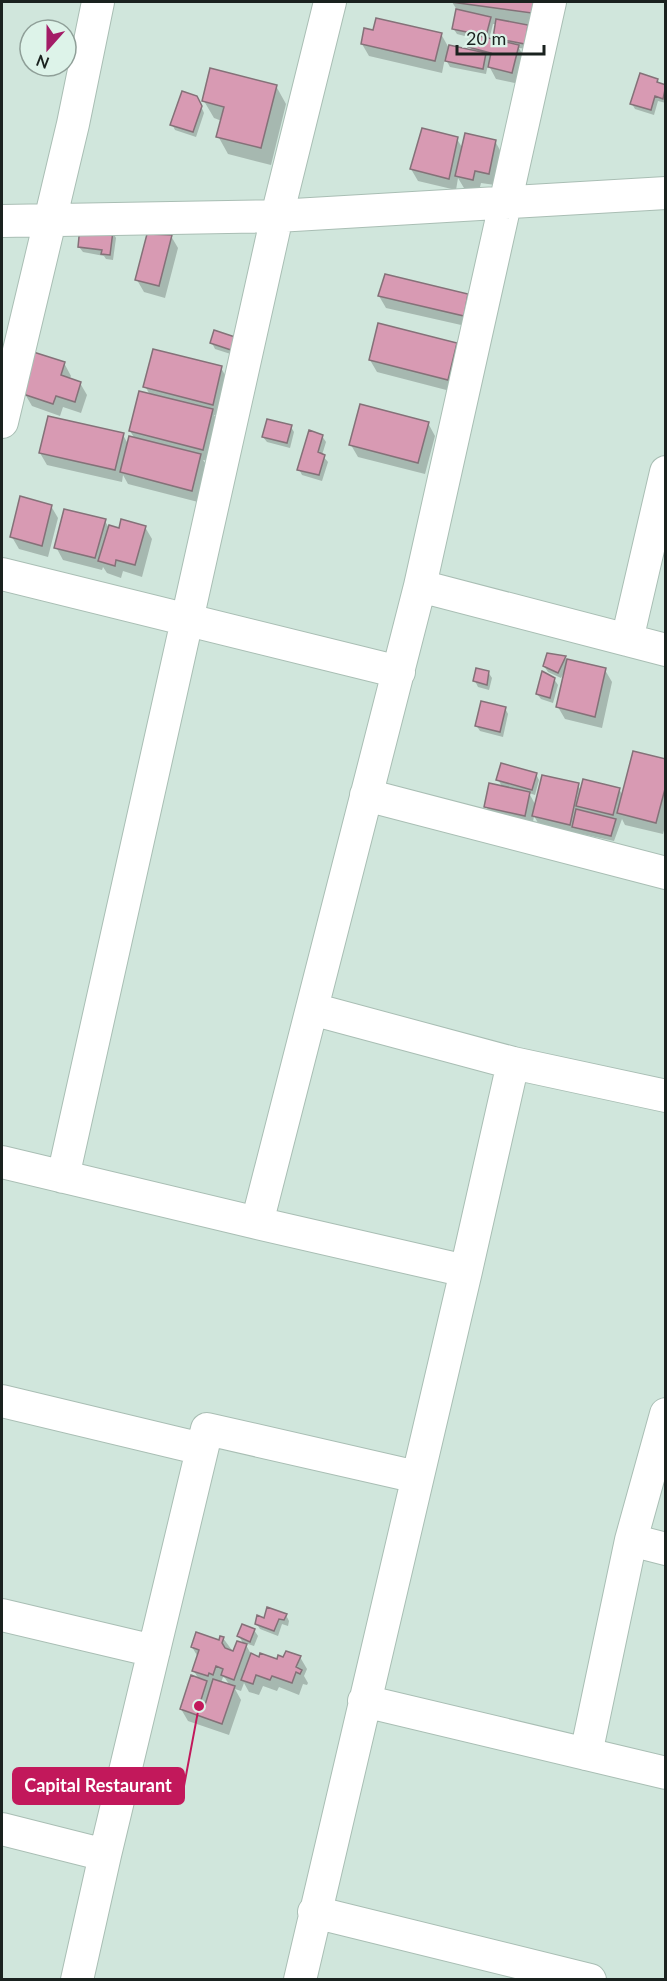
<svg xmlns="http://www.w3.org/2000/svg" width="667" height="1981" viewBox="0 0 667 1981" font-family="Lato,sans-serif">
<rect width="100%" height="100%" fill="#d0e6dc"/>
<path fill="#0003" fill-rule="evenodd" d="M452,2H552L527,49L519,48L525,59L519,84L496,79L488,64L486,74L450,67L445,58L442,73L369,56L362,44L441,34L450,50L472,51L470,47L472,38L457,34L453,28L457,10ZM493,24H497L494,38L496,41L489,40Z
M657,80L660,84L666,86V103L658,101L654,115L635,109L632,104Z
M276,86L286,104L271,165L228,154L218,136L222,121L214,118L204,101Z
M200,104L204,113L196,137L175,130L172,124Z
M457,139L463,149L495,141L502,154L495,185L481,183L479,191L464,188L458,178L456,190L418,181L411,169Z
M113,232L116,238L113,260L106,259L104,256L83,252L79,247Z
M171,236L178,248L165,298L144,292L137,280Z
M386,276L467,295L474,307L470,327L386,308L379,296Z
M215,332L240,357L215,349L212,343Z
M456,344L463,356L454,392L377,372L370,360Z
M64,363L71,376L69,380L80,383L87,395L81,413L63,407L60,416L32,406L25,394L21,373Z
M221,368L228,380L219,416L214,415L219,423L209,461L203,460L208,467L198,502L128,484L123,475L122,482L47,465L40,453L123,435L128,444L135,439L130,431L150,395L145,386Z
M428,423L435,436L425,474L358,457L351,445Z
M291,427L294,432L290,448L267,442L263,437Z
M322,436L326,442L322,455L328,462L322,481L302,475L299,469Z
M51,506L58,518L48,557L19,549L12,537Z
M105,521L109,528L145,527L152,539L142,577L123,571L121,578L107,573L103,567L102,570L63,560L56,547Z
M565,658L568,663L605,670L612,682L602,728L565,719L558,707L565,671L561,678L548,672L544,666Z
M488,672L492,678L489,690L478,687L475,681Z
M554,679L558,685L553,703L541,699L537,694Z
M505,708L508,714L503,737L480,731L476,725Z
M666,761V823L663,834L625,825L622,819L614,841L577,833L576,836L541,828L534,816L532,828L493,819L486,806L502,787L498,779L536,774L539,780L535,795L529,793L536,806L578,785L581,791L619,789L623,796Z
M286,1615L289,1621L288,1626L282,1624L278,1636L260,1629L256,1623L264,1620Z
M254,1630L258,1636L254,1646L245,1643L252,1656L278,1661L284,1659L300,1657L307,1669L304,1676L308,1683L307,1685L303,1684L299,1695L279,1687L277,1691L263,1686L259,1695L249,1692L244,1683L241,1691L235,1689L241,1700L229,1735L188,1721L181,1709L199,1679L193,1670L198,1657L192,1647L220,1642L223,1638L234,1653L244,1645L239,1636ZM223,1677L225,1678L230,1686L221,1683Z"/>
<path fill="#d89ab3" stroke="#847178" stroke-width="1.5" d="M451,2H540L539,14Z
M456,9L491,17L486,36L452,29Z
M376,18L442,33L435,61L361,44L364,28L373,30Z
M496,19L528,25L525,44L493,38Z
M471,34L519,45L512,73L488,67L491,53L468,47Z
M449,45L486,53L483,69L445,61Z
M210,68L277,85L261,148L216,137L224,107L202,101Z
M640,73L658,79L657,82L666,85L663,99L655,96L651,110L630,104Z
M182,91L197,96L202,106L193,132L170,125Z
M422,128L458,137L449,179L410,169Z
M465,133L496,140L489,174L475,171L473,180L455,176Z
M80,226L113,231L110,255L101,254L102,250L78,247Z
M147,234L172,235L159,286L135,280Z
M385,274L468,294L464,316L378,296Z
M378,323L457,343L448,380L369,360Z
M214,330L241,339L237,352L210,343Z
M153,349L222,366L213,405L143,387Z
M27,350L65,362L61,375L81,382L75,402L56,396L53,404L23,394L29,377L20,373Z
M139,391L213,409L203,450L129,431Z
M360,404L429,422L418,463L349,445Z
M48,416L124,433L115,470L39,453Z
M267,419L292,425L287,443L262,437Z
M309,430L323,435L318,452L325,455L319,475L297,470Z
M129,436L201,454L192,491L120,472Z
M20,496L52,505L42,546L10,537Z
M64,509L106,519L95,558L54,548Z
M121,519L146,526L135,565L116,560L115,566L98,561L109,525L119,528Z
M547,653L566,656L558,673L543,666Z
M567,659L606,668L595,717L556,707Z
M476,668L489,671L487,685L473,681Z
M542,671L555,678L550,698L536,694Z
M481,701L506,707L500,732L475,726Z
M633,751L666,759V785L656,823L617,813Z
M501,763L537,773L532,790L496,780Z
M542,775L579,783L570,825L532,816Z
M583,779L620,788L613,815L576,806Z
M489,783L530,792L525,816L484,807Z
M576,809L616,819L611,836L572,827Z
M267,1607L287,1614L284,1620L279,1619L274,1631L255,1624L257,1615L264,1618Z
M242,1624L255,1629L250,1642L237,1636Z
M196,1632L219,1640L220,1636L224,1637L222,1643L225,1648L233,1651L237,1641L247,1644L234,1680L221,1675L223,1669L216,1666L213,1675L209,1673L208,1676L192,1671L199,1650L191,1647Z
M286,1651L301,1656L296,1667L302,1670L300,1674L296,1672L292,1683L272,1676L270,1680L256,1675L253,1684L241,1680L251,1653L259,1657L260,1653L277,1659L278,1655L283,1657Z
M191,1675L207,1681L200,1703L205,1705L213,1679L235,1686L222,1724L180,1709Z"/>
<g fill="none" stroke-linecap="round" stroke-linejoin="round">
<g stroke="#a9beb4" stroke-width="34">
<path id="minor" d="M2,221L277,216L666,193
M2,422L73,124L98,2
M2,574L399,672
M420,586L666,650
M627,640L666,472
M366,795L666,873
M312,1009L513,1063L666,1096
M2,1162L257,1223L466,1271
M63,1177L277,216L330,2
M257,1223L420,586L550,2
M2,1401L202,1449
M631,1540L666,1549
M2,1615L154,1651
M364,1701L666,1773
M586,1754L631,1540L666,1414
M2,1829L105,1855
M314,1912L590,1980
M77,1980L105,1855L207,1429L417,1477
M300,1980L466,1271L513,1063"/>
</g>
<use href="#minor" stroke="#fff" stroke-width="32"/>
</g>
<path fill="none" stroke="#c2185b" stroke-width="2" d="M199 1706L184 1786"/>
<circle fill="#c2185b" stroke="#ddf3e9" stroke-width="2" cx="199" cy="1706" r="6"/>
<rect fill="#c2185b" stroke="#c2185b" stroke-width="2" x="13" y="1768" width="171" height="36" rx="6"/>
<g font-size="18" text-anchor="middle" font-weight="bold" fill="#fff">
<text x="98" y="1792">Capital Restaurant</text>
</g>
<rect width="667" height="1981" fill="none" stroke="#1a221f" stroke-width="6"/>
<g transform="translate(48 48) rotate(201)"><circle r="28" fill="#ddf3e9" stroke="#8f9f98" stroke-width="1.5"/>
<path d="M0-4.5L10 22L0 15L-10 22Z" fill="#a31c67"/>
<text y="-9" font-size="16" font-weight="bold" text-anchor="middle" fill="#1a221f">N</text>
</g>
<path d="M457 45v9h87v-9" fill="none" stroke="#1a221f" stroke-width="3"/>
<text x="466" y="45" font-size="18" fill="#1a221f" stroke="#ddf3e9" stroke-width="4.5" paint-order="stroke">20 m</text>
</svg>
